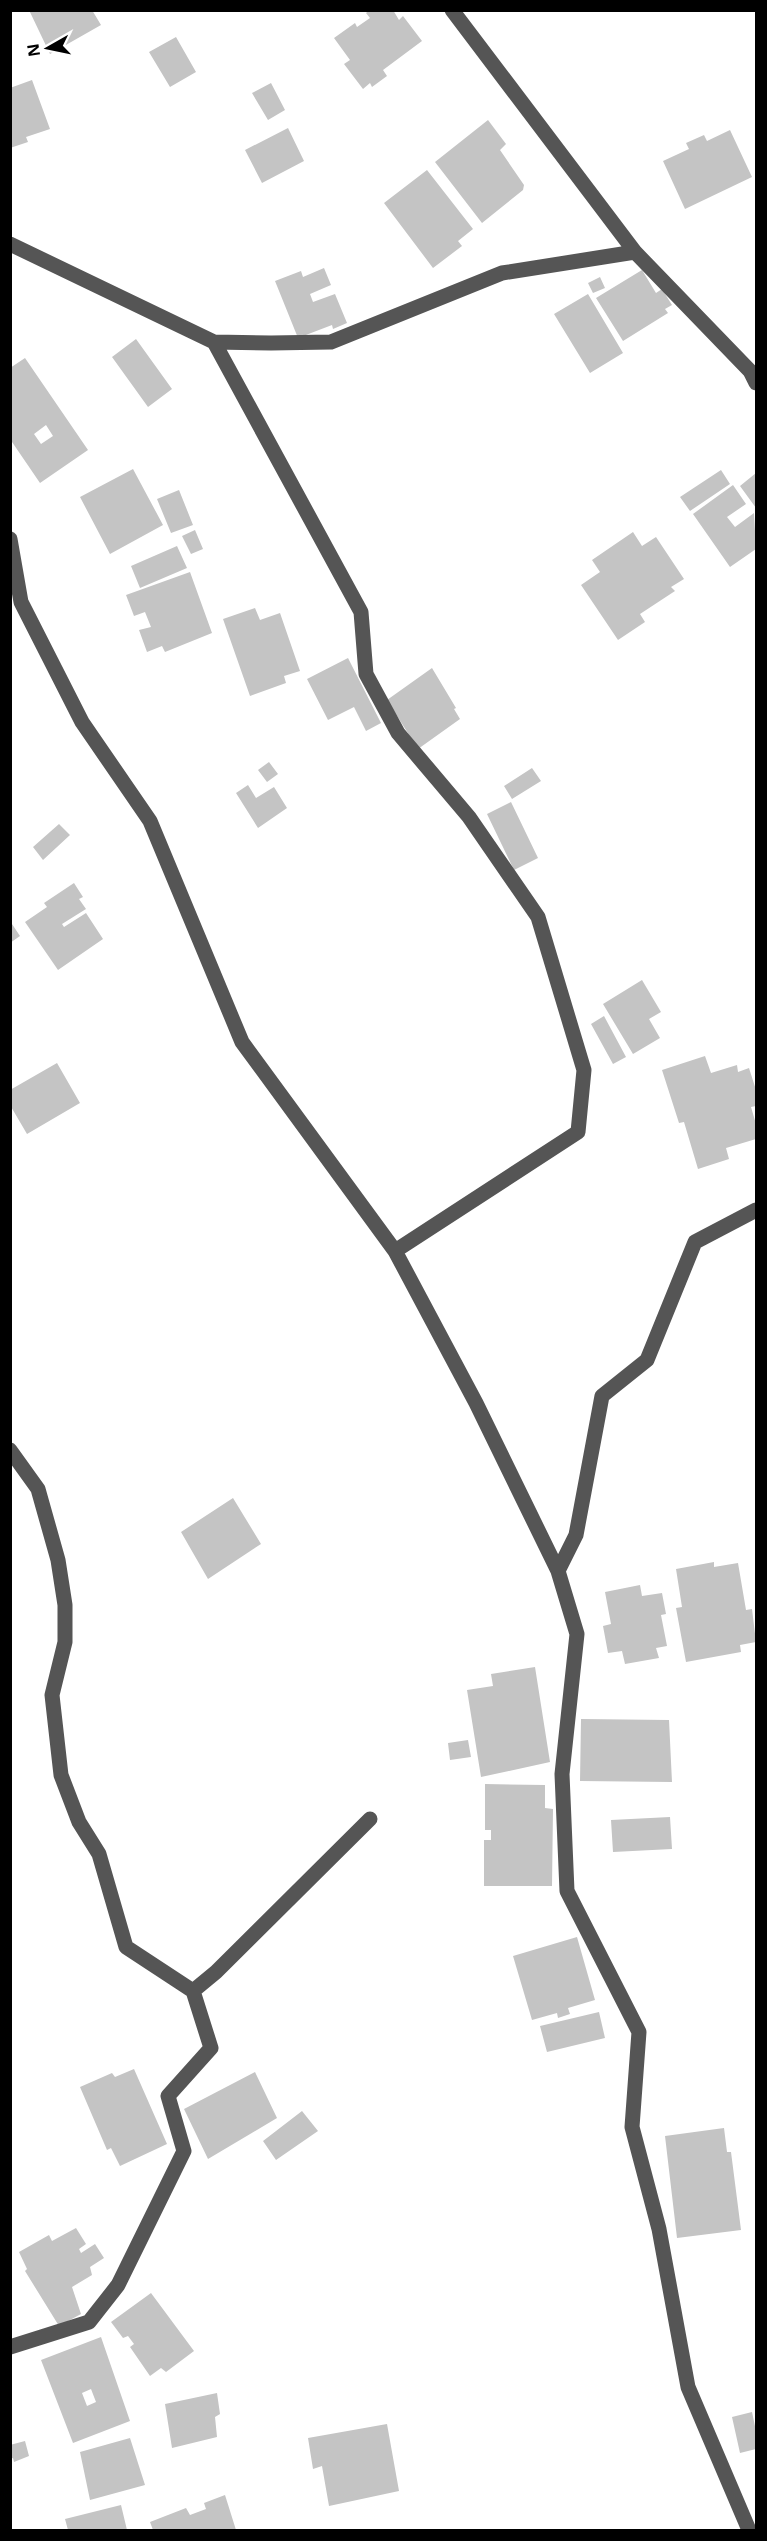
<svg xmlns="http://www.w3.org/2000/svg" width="767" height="2541" viewBox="0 0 767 2541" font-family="'Open Sans',sans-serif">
<rect width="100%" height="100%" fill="#fff"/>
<path fill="#c4c4c4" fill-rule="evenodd" d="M29,10H92L101,25L50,54Z
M369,10H393L399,20L403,16L422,41L383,70L387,76L372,87L370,83L363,89L344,64L350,60L334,38L355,23L357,27L370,18L366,13Z
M176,37L196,72L170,87L149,52Z
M32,80L50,129L26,137L28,142L10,148V88Z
M271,83L285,110L268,120L252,93Z
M488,120L506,144L500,150L524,185L523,190L482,223L435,162Z
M288,128L304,161L262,183L245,150Z
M730,130L752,177L685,209L663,161L689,149L686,143L704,135L707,141Z
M427,170L473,229L458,241L462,246L433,268L384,203Z
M324,268L331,285L310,294L313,302L335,294L347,323L333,329L332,325L298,338L275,281L301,271L303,277Z
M642,270L656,293L662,289L672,305L665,309L668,313L623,341L596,298Z
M600,277L605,288L593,293L588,283Z
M588,294L623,353L590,373L554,314Z
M136,339L172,389L148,407L112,357Z
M25,358L88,450L40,483L10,439V368ZM46,425L53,436L41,444L34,434Z
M133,469L163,525L110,554L80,497Z
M721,470L730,484L690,511L680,497Z
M756,473V508L740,486Z
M733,485L746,504L727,517L735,527L754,513L756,549L730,567L693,514Z
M179,490L193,525L171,533L157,499Z
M195,530L203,549L191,554L182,536Z
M633,532L642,546L656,537L684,579L671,587L675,591L640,614L645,622L618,640L581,585L600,572L592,560Z
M177,546L187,568L140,588L131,566Z
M190,572L212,633L165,652L162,646L147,652L139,630L151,627L145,612L134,616L126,595Z
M255,608L260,620L280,613L300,671L284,676L286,683L250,696L223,619Z
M348,658L381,723L366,731L354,707L328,720L307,679Z
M432,668L456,708L454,709L460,719L418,749L387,700Z
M269,762L278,774L267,782L258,770Z
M532,768L541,781L512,799L504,786Z
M248,785L256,798L274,787L287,808L258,828L236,793Z
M511,802L538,858L514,870L487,814Z
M59,824L70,835L43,860L33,847Z
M74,883L83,897L79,899L86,909L62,924L64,927L86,913L103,939L58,970L25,922L47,907L44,903Z
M10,921L20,936L10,943Z
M642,980L661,1012L649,1019L660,1038L633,1054L603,1004Z
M604,1016L626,1057L613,1064L591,1024Z
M705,1056L711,1073L737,1065L738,1072L749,1068L756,1090V1106L751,1107L756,1124V1139L726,1148L729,1159L698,1169L684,1122L679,1123L662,1070Z
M57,1063L80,1103L27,1134L10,1105V1090Z
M233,1498L261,1544L208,1579L181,1532Z
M714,1562V1567L738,1563L746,1610L752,1609L756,1642L740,1645L741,1652L686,1662L676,1608L682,1607L676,1569Z
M640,1585L642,1596L662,1593L666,1614L661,1615L667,1646L656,1648L659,1658L625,1664L622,1651L608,1653L603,1626L611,1624L605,1592Z
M535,1667L550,1762L481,1777L467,1690L493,1686L491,1674Z
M581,1719L669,1720L672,1782L580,1781Z
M468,1740L471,1757L450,1760L448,1743Z
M485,1784L545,1785V1808L553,1809L552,1886H484V1840H491V1830H485Z
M670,1817L672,1849L613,1852L611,1820Z
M577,1937L595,2000L568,2008L570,2014L558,2018L557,2013L532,2020L513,1956Z
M599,2012L605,2038L547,2052L540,2026Z
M134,2069L167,2144L120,2166L111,2148L107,2150L80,2087L112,2073L115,2077Z
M255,2072L277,2118L208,2159L184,2109Z
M302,2111L318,2131L276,2160L263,2141Z
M724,2128L727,2152H731L741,2230L677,2238L665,2136Z
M76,2228L86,2244L79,2249L81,2253L95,2244L104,2258L90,2267L92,2275L72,2287L81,2314L59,2326L25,2271L27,2269L19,2252L49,2235L52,2241Z
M151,2293L194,2351L166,2372L161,2368L150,2376L130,2347L134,2344L128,2336L123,2338L111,2322Z
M101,2337L130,2421L73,2443L41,2360ZM91,2389L96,2402L87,2406L82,2393Z
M217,2393L220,2414L215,2417L217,2437L172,2448L165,2404Z
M752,2412L756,2431V2449L740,2453L732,2417Z
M387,2424L399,2491L329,2506L322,2466L313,2469L308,2438Z
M130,2438L145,2485L90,2500L80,2452Z
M25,2441L29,2456L14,2462L13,2458L10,2459V2445Z
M225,2495L236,2530H153L150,2522L186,2508L190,2515L206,2509L204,2503Z
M121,2505L127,2530H68L65,2519Z"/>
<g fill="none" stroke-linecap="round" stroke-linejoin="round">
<path stroke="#555" stroke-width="15" d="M452,10L635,252L750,371L756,383
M10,244L214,342L271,343L331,342L502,273L635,252
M214,342L361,612L366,674L398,733L469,817L538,917L584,1070L578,1132L395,1251
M10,539L21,602L82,722L150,821L242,1042L395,1251L476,1403L558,1571
M10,1450L38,1489L58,1560L65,1605V1642L52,1695L61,1775L79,1822L99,1854L126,1947L193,1991
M10,2347L89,2322L118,2285L184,2151L168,2096L211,2048L193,1991L216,1972L370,1819
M749,2530L688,2387L659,2229L632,2127L639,2032L567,1891L562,1774L577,1634L558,1571L576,1535L602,1396L647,1360L695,1242L756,1210"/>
</g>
<rect width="767" height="2541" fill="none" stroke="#000000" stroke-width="24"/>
<g transform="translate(48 48) rotate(261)" stroke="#ffffff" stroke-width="4.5" paint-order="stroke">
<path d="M0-4.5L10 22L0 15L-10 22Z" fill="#000000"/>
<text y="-9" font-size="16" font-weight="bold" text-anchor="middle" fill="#000000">N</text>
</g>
</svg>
